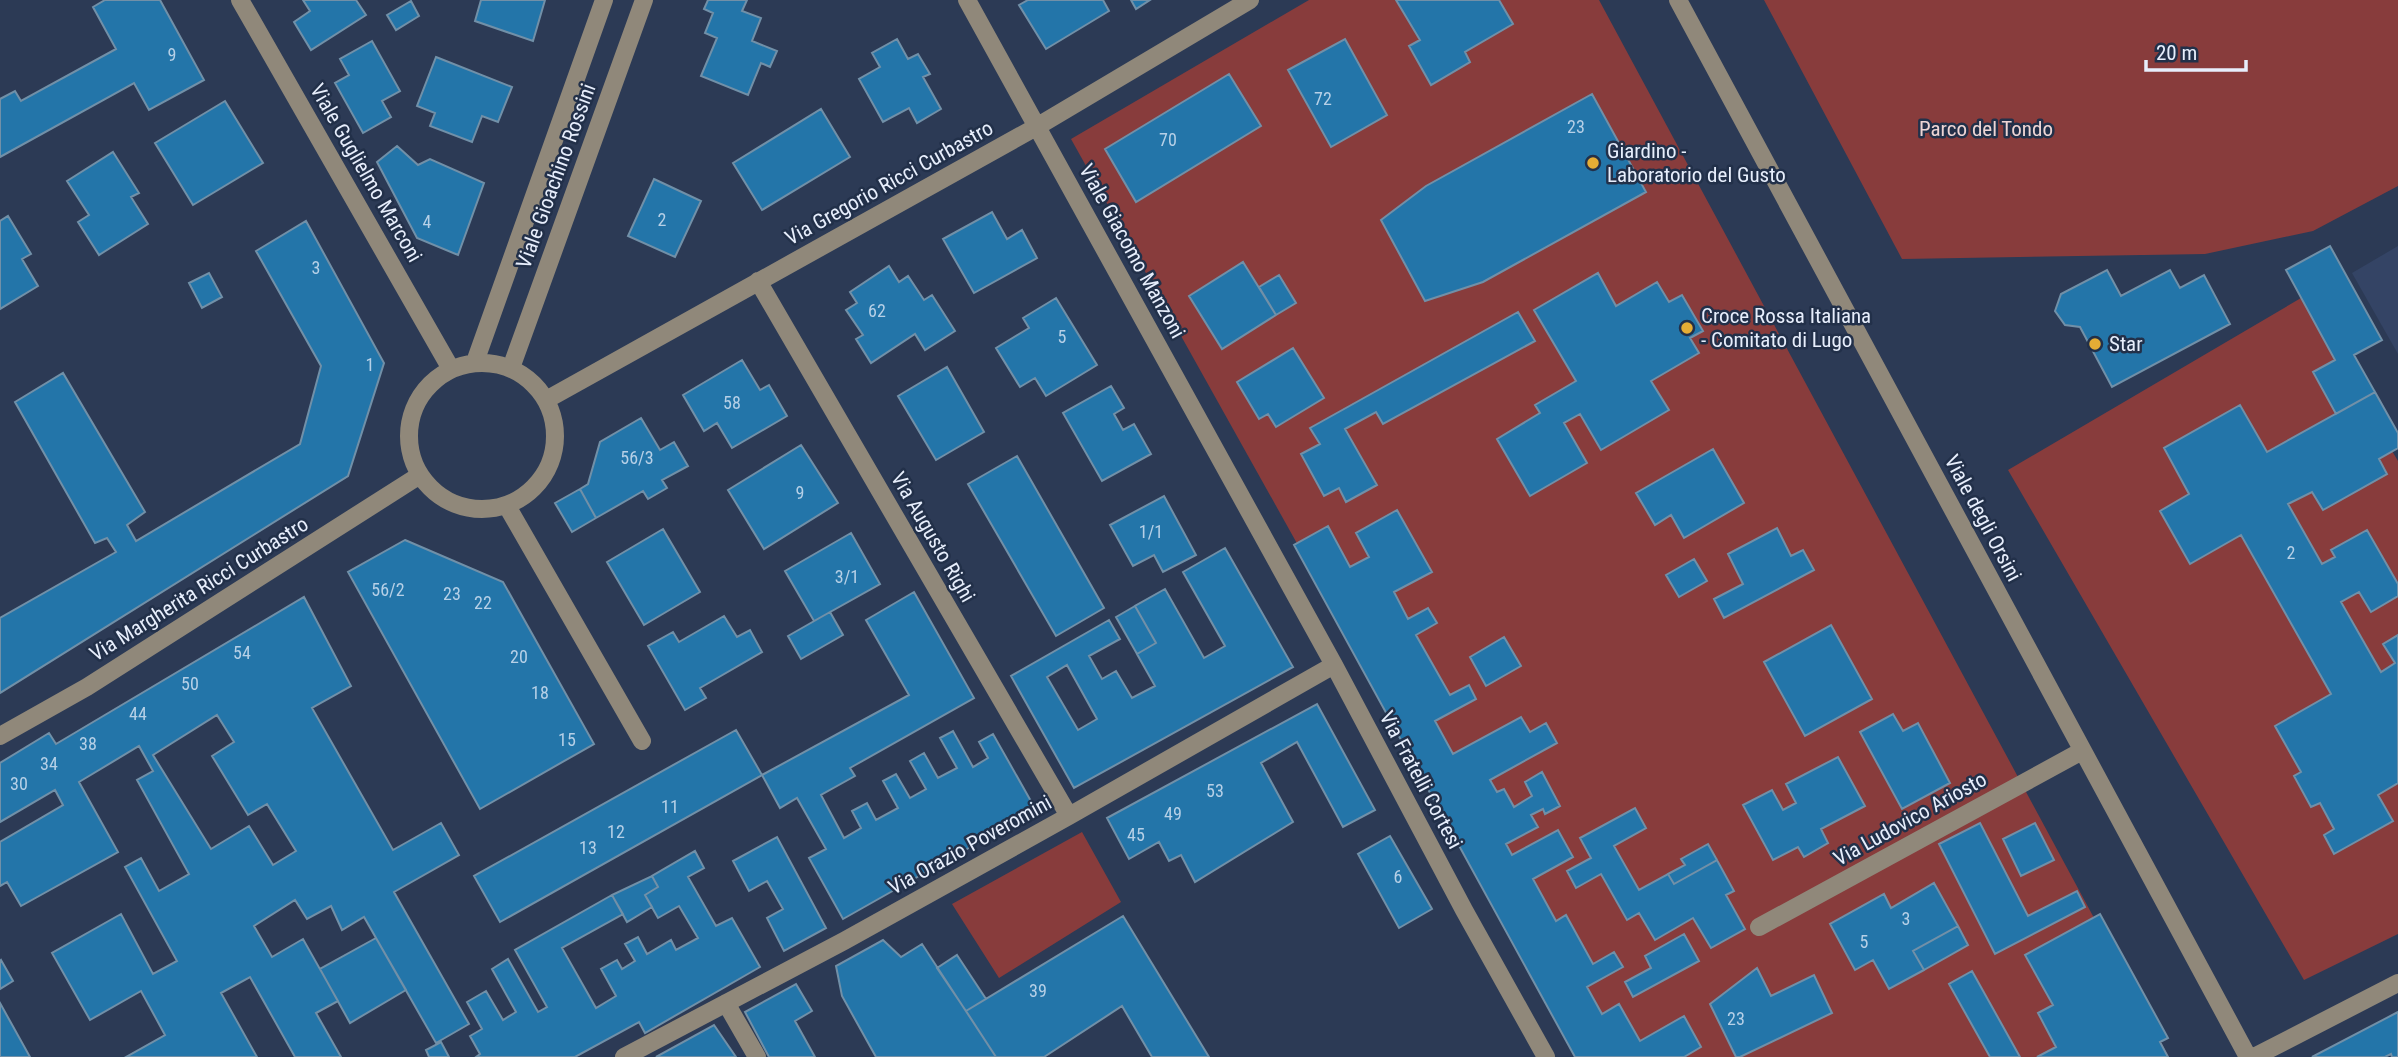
<svg xmlns="http://www.w3.org/2000/svg" width="2398" height="1057" viewBox="0 0 2398 1057" font-family="'Roboto Condensed',sans-serif">
<rect width="100%" height="100%" fill="#2c3a55"/>
<path fill="#344465" d="M2398,246V354L2352,273Z"/>
<path fill="#883c3c" d="M1309,0H1599L2169,1057H1584L1071,139Z
M1764,0H2398V186L2313,231L2205,254L1902,259Z
M2301,298L2398,461V934L2304,980L2008,470Z
M1082,832L1121,902L999,978L952,904Z"/>
<path fill="#2375a9" stroke="#7190a8" stroke-width="2" fill-rule="evenodd" d="M105,0H160L204,80L149,110L134,83L0,157V99L15,91L21,101L116,49L93,7Z
M303,0H356L366,15L311,50L294,22L310,11Z
M481,0H545L533,41L475,21Z
M708,0H747L742,11L761,18L752,41L777,51L770,67L761,63L748,95L701,76L717,38L705,33L713,13L704,9Z
M1028,0H1103L1109,11L1046,49L1019,5Z
M1131,0H1150L1136,9Z
M1396,0H1499L1513,24L1465,52L1470,62L1431,85L1409,46L1420,40Z
M411,1L419,16L396,30L387,15Z
M897,39L908,59L918,54L930,74L923,77L941,109L917,123L909,108L883,122L859,79L880,67L872,53Z
M1345,39L1387,115L1331,147L1288,70Z
M372,41L400,91L382,101L391,117L363,133L335,83L349,75L340,59Z
M436,57L512,87L498,122L482,116L472,142L430,126L435,113L417,106Z
M1229,74L1261,126L1136,202L1105,149Z
M1592,94L1646,192L1483,282L1425,301L1381,220L1426,186Z
M225,101L263,163L193,205L155,143Z
M821,109L850,157L762,210L733,163Z
M397,146L418,165L430,159L484,183L458,255L417,238L377,162Z
M113,152L139,193L131,197L148,224L99,255L78,222L89,215L67,181Z
M654,179L701,201L675,257L628,236Z
M992,212L1007,239L1022,230L1037,258L974,293L943,239Z
M8,216L31,254L22,259L38,286L0,309V221Z
M306,221L384,363L348,476L0,693V618L116,552L107,538L95,543L15,402L63,373L145,512L127,525L136,541L300,444L321,366L256,251Z
M2330,246L2382,340L2354,355L2375,392L2336,414L2313,372L2335,360L2286,270Z
M1243,262L1276,315L1222,349L1189,296Z
M889,266L899,282L908,276L924,300L932,295L955,331L925,350L915,334L871,363L856,339L863,335L846,310L857,303L850,292Z
M2107,270L2121,296L2170,270L2180,288L2204,275L2230,324L2112,387L2080,327L2065,325L2055,311L2061,294Z
M209,273L222,297L202,308L189,283Z
M1598,273L1616,306L1657,282L1669,302L1682,295L1703,331L1690,338L1699,353L1651,381L1669,410L1601,450L1580,414L1564,423L1587,463L1530,496L1497,439L1540,413L1535,405L1576,381L1534,310Z
M1279,275L1296,303L1276,315L1259,287Z
M1056,298L1097,365L1046,396L1035,378L1020,387L996,348L1029,328L1023,318Z
M1518,312L1535,341L1383,424L1376,412L1345,429L1377,485L1346,502L1339,488L1324,496L1301,454L1320,444L1310,428Z
M1293,348L1324,398L1276,427L1268,414L1259,419L1237,382Z
M742,360L760,390L769,385L787,416L732,448L717,423L704,431L683,395Z
M947,367L984,432L936,460L898,396Z
M1111,386L1124,408L1114,414L1123,430L1134,424L1151,454L1102,481L1063,413Z
M2375,392L2398,433V448L2379,459L2387,474L2323,510L2312,492L2288,504L2322,564L2335,557L2331,550L2367,530L2398,584V596L2371,612L2359,592L2341,602L2381,672L2395,663L2383,644L2398,635V783L2378,795L2393,821L2334,854L2324,835L2334,829L2320,803L2311,807L2294,776L2301,772L2275,726L2331,694L2241,535L2190,564L2160,511L2189,494L2164,448L2240,405L2267,452Z
M641,418L660,450L674,442L688,466L662,480L667,488L648,499L643,491L596,518L580,489L588,484L600,442Z
M801,445L838,503L764,549L728,490Z
M1713,449L1744,503L1684,538L1671,515L1655,525L1636,493Z
M1017,456L1104,608L1056,636L968,484Z
M580,489L596,518L572,532L555,503Z
M1164,496L1196,555L1163,572L1154,555L1133,566L1110,525Z
M1397,510L1432,572L1394,592L1408,619L1428,608L1437,623L1416,635L1450,695L1469,685L1476,699L1435,721L1453,754L1521,717L1530,732L1546,723L1557,743L1490,780L1497,792L1504,789L1514,807L1532,796L1525,782L1542,772L1560,806L1545,814L1543,809L1531,815L1538,827L1506,844L1512,855L1558,830L1573,857L1533,879L1556,921L1566,915L1593,964L1614,952L1623,967L1587,987L1602,1014L1619,1004L1640,1041L1684,1016L1701,1047L1684,1057H1575L1294,545L1328,526L1350,567L1369,557L1356,533Z
M1777,528L1791,556L1803,550L1814,570L1724,618L1714,599L1743,584L1728,554Z
M663,529L700,592L644,625L607,562Z
M851,533L880,584L814,621L785,571Z
M405,540L503,582L594,744L480,809L348,572Z
M1225,548L1293,667L1074,788L1011,676L1109,620L1120,639L1089,656L1102,679L1116,671L1132,698L1155,686L1137,654L1156,643L1135,606L1165,589L1204,658L1225,646L1183,572ZM1067,665L1097,719L1078,730L1047,677Z
M1694,559L1707,581L1679,597L1666,575Z
M914,592L974,698L850,768L855,776L821,795L844,838L861,828L852,811L867,803L876,820L898,808L883,781L896,774L910,798L926,789L910,761L924,753L938,778L957,768L940,738L953,731L973,767L988,758L979,742L993,734L1036,810L843,919L809,858L826,849L797,798L780,808L762,775L909,695L866,620Z
M304,597L351,686L312,708L393,850L441,823L459,855L394,892L469,1024L436,1043L364,917L342,930L331,906L307,919L295,900L254,926L272,957L303,939L338,1001L316,1013L341,1057H295L250,977L221,993L257,1057H126L165,1035L141,991L90,1020L52,953L121,914L153,974L177,961L125,867L141,858L159,891L189,874L137,780L153,771L139,746L79,782L118,852L21,906L7,882L0,886V842L63,805L55,790L0,822V763L49,733L56,744ZM217,715L234,742L212,756L248,815L267,804L296,851L273,865L249,826L211,849L153,755Z
M1135,606L1156,643L1137,654L1116,617Z
M830,612L843,635L801,659L788,636Z
M724,616L737,637L750,630L762,652L700,688L706,698L685,710L648,646L673,632L679,642Z
M1831,625L1872,699L1805,736L1764,662Z
M1504,637L1521,666L1486,686L1470,657Z
M1317,704L1375,810L1343,827L1297,742L1261,763L1293,822L1195,882L1181,855L1169,861L1159,842L1129,859L1107,818Z
M1893,714L1903,731L1918,723L1950,783L1902,809L1860,732Z
M736,730L762,775L500,922L474,876Z
M1838,757L1865,806L1821,829L1828,843L1804,857L1798,847L1773,860L1743,805L1772,790L1783,810L1796,803L1786,784Z
M1635,808L1646,828L1614,846L1639,890L1668,874L1674,884L1717,860L1734,891L1726,895L1745,929L1711,948L1693,918L1655,940L1639,913L1627,920L1601,874L1576,888L1567,871L1591,858L1580,838Z
M1980,823L2028,916L2077,891L2085,907L1995,954L1939,844Z
M2035,823L2054,860L2021,876L2003,839Z
M1390,836L1432,909L1399,928L1358,854Z
M777,837L826,928L784,951L767,918L783,909L767,881L749,891L733,861Z
M1708,844L1717,860L1674,884L1668,874L1685,865L1681,859Z
M695,851L704,868L688,877L716,926L732,918L760,967L645,1033L639,1022L575,1057H476L480,1054L470,1036L482,1029L467,1002L486,991L503,1020L516,1012L492,969L508,959L538,1012L547,1007L515,950L612,895L623,914L562,948L596,1008L616,996L601,969L617,960L622,969L635,961L625,944L638,937L647,954L671,940L676,950L698,938L679,906L658,918L645,895L658,887L652,876Z
M652,876L658,887L645,895L652,907L627,922L612,895Z
M1934,883L1958,926L1913,951L1924,970L1889,989L1873,960L1855,970L1830,924L1884,894L1891,908Z
M2100,914L2168,1038L2160,1042L2168,1057H2037L2056,1047L2038,1013L2053,1005L2025,955Z
M1123,916L1209,1057H1152L1122,1006L1044,1057H996L966,1011Z
M1958,926L1968,945L1924,970L1913,951Z
M1684,934L1699,961L1633,997L1625,982L1651,968L1645,956Z
M376,938L406,990L350,1023L320,969Z
M883,940L901,957L922,944L996,1057H876L842,996L836,966Z
M957,955L986,999L966,1011L937,968Z
M1,960L13,981L0,989V961Z
M1757,968L1771,996L1814,975L1832,1013L1740,1057H1736L1710,1004Z
M1972,971L2020,1057H1990L1949,984Z
M796,984L812,1011L795,1021L815,1057H769L745,1012Z
M0,1003L30,1057H0Z
M2398,1012V1057H2392L2391,1054L2385,1057H2312Z
M714,1025L736,1057H656Z
M441,1042L449,1057H429L426,1050Z"/>
<g fill="none" stroke-linecap="round" stroke-linejoin="round">
<path stroke="#90887a" stroke-width="18" d="M240,0L451,369
M967,0L1334,665L1464,910L1546,1057
M1678,0L2248,1057
M758,281L1069,816
M475,362L604,0
M409 436a73 73 0 1 1 146 0a73 73 0 1 1-146 0Z
M511,368L644,0
M546,400L1038,126L1250,0
M507,506L642,741
M0,736L87,687L420,475
M1759,927L2082,751
M726,1003L757,1057
M624,1057L844,941L1069,816L1334,665
M2254,1057L2398,983"/>
</g>
<g fill="#e5ad35" stroke="#223049" stroke-width="2.5">
<circle cx="1593" cy="163" r="7"/>
<circle cx="1687" cy="328" r="7"/>
<circle cx="2095" cy="344" r="7"/>
</g>
<g text-anchor="middle" stroke-width="5" stroke-linejoin="round" paint-order="stroke">
<g font-size="18" fill="#b6d0e7">
<text x="172" y="61">9</text>
<text x="1323" y="105">72</text>
<text x="1576" y="133">23</text>
<text x="1168" y="146">70</text>
<text x="662" y="226">2</text>
<text x="427" y="228">4</text>
<text x="316" y="274">3</text>
<text x="877" y="317">62</text>
<text x="1062" y="343">5</text>
<text x="370" y="371">1</text>
<text x="732" y="409">58</text>
<text x="637" y="464">56/3</text>
<text x="800" y="499">9</text>
<text x="1151" y="538">1/1</text>
<text x="2291" y="559">2</text>
<text x="847" y="583">3/1</text>
<text x="388" y="596">56/2</text>
<text x="452" y="600">23</text>
<text x="483" y="609">22</text>
<text x="242" y="659">54</text>
<text x="519" y="663">20</text>
<text x="190" y="690">50</text>
<text x="540" y="699">18</text>
<text x="138" y="720">44</text>
<text x="567" y="746">15</text>
<text x="88" y="750">38</text>
<text x="49" y="770">34</text>
<text x="19" y="790">30</text>
<text x="1215" y="797">53</text>
<text x="670" y="813">11</text>
<text x="1173" y="820">49</text>
<text x="616" y="838">12</text>
<text x="1136" y="841">45</text>
<text x="588" y="854">13</text>
<text x="1398" y="883">6</text>
<text x="1906" y="925">3</text>
<text x="1864" y="948">5</text>
<text x="1038" y="997">39</text>
<text x="1736" y="1025">23</text>
</g>
<g font-size="21" fill="#eed5d4" stroke="#223049">
<text x="1986" y="136">Parco del Tondo</text>
</g>
<g font-size="21" fill="#e7eefc" stroke="#223049" text-anchor="start">
<text x="1607" y="158">Giardino -<tspan x="1607" dy="24">Laboratorio del Gusto</tspan></text>
<text x="1701" y="323">Croce Rossa Italiana<tspan x="1701" dy="24">- Comitato di Lugo</tspan></text>
<text x="2109" y="351">Star</text>
</g>
<g font-size="21" fill="#e7eefc" stroke="#223049">
<text transform="translate(366 173) rotate(60)" y="7">Viale Guglielmo Marconi</text>
<text transform="translate(556 176) rotate(-70)" y="7">Viale Gioachino Rossini</text>
<text transform="translate(889 183) rotate(-29)" y="7">Via Gregorio Ricci Curbastro</text>
<text transform="translate(1132 251) rotate(61)" y="7">Viale Giacomo Manzoni</text>
<text transform="translate(1983 518) rotate(62)" y="7">Viale degli Orsini</text>
<text transform="translate(933 537) rotate(60)" y="7">Via Augusto Righi</text>
<text transform="translate(199 589) rotate(-32)" y="7">Via Margherita Ricci Curbastro</text>
<text transform="translate(1421 780) rotate(62)" y="7">Via Fratelli Cortesi</text>
<text transform="translate(1910 819) rotate(-29)" y="7">Via Ludovico Ariosto</text>
<text transform="translate(970 845) rotate(-29)" y="7">Via Orazio Poveromini</text>
</g>
</g>
<path d="M2146 60v10h100v-10" fill="none" stroke="#e7eefc" stroke-width="3.5"/>
<text x="2156" y="60" font-size="21" fill="#e7eefc" stroke="#223049" stroke-width="5" paint-order="stroke">20 m</text>
</svg>
